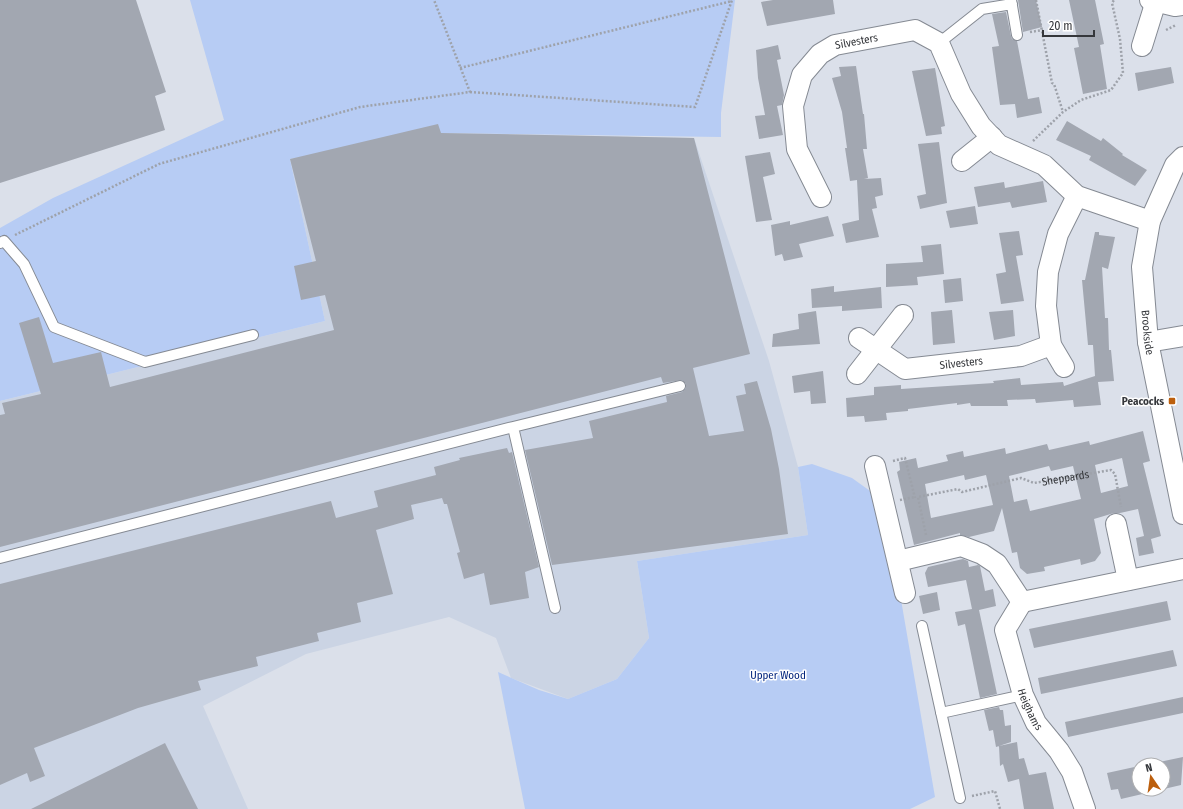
<svg xmlns="http://www.w3.org/2000/svg" width="1183" height="809" viewBox="0 0 1183 809" font-family="'Fira Sans Condensed',sans-serif">
<rect width="100%" height="100%" fill="#dbe0ea"/>
<path fill="#cbd4e4" d="M441,133L694,138L769,361L798,467L808,535L637,561L649,638L617,679L568,699L511,678L496,638L449,617L306,654L203,706L248,809H0V401L325,321L290,159Z"/>
<path fill="#b7ccf4" d="M190,0H735L721,113V137L441,133L290,159L325,321L0,401V228L53,198L224,120Z
M812,464L852,478L884,501L935,797L910,809H525L498,672L539,690L568,699L617,679L649,638L637,561L808,535L798,467Z"/>
<path fill="#a2a7b1" fill-rule="evenodd" d="M0,0H136L166,92L155,96L165,130L0,183Z
M773,0H833L835,14L767,26L761,2Z
M1018,0H1036L1042,27L1023,32Z
M1069,0H1095L1104,44L1100,45L1107,89L1083,94L1074,48L1079,47Z
M1006,12L1011,36L1012,39L1017,41L1028,99L1039,97L1042,113L1017,118L1015,104L1000,105L992,47L999,46L992,14Z
M778,45L781,59L777,60L784,95L782,105L777,106L783,135L759,139L755,116L765,115L758,78L756,50Z
M856,66L863,114H864L867,149H863L868,178L864,179L881,178L883,195L875,197L877,208L872,209L879,237L846,243L842,224L859,220L857,180L850,181L845,148H847L842,112L832,78L841,76L839,67Z
M1171,67L1174,83L1138,91L1135,73Z
M935,68L945,126L941,127L942,134L926,136L912,71Z
M1067,121L1101,141L1103,138L1123,154L1122,155L1147,170L1135,186L1089,160L1091,156L1056,140Z
M438,124L441,133L694,138L750,354L693,368L709,436L744,431L736,396L746,394L744,384L757,381L771,429L779,469L788,534L552,565L525,450L593,438L589,421L667,402L666,396L682,392L686,388V384L682,380L663,383L661,377L0,547V415L5,414L2,403L41,394L19,323L39,317L53,363L101,352L110,387L334,330L325,295L301,300L294,266L316,261L290,159Z
M939,142L947,203L920,209L917,196L926,194L918,144Z
M770,152L775,174L763,177L772,220L756,222L745,156Z
M1043,181L1047,202L1012,208L1010,202L978,207L974,187L1004,182L1005,188Z
M975,206L978,224L950,228L946,211Z
M828,216L834,236L799,244L803,257L784,261L782,254L775,256L771,225L790,221V225Z
M1019,231L1023,255L1016,256L1024,301L1001,304L996,274L1006,272L999,233Z
M1095,232H1099V235L1115,237L1108,269L1102,267L1105,318H1108L1109,350H1111L1114,381L1098,382L1101,405L1074,407L1073,400L1036,403L1035,399L1007,400L1008,406H971L970,403L957,405V403L908,409V411L886,413L887,420L865,422L864,416L847,417L846,398L874,395V387L901,385V389L994,383L993,381L1020,378L1021,385L1063,382L1064,386L1095,376L1093,345H1088L1082,280H1085Z
M941,244L944,274L917,277L918,285L886,287V264L923,262L921,246Z
M961,278L963,301L945,303L943,280Z
M834,286V292L881,287L882,308L842,311V306L812,308L811,289Z
M952,310L955,343L933,345L931,312Z
M1013,310L1015,336L994,340L989,312Z
M816,311L820,344L772,347L773,334L799,329L798,314Z
M823,371L826,403L811,404L810,391L794,393L792,376Z
M1143,431L1150,461L1143,463L1161,536L1151,539L1154,553L1139,556L1136,538L1144,536L1138,509L1120,513H1114L1094,519L1101,553L1095,561L1081,565L1080,559L1044,567L1045,571L1027,574L1020,568L1017,552L1012,553L1002,508L994,531L969,537L960,535V533L914,545L897,472L900,470L899,462L916,458L918,468L948,461L946,455L963,451L964,457L1005,448L1006,454L1047,444L1049,450L1089,441L1090,445ZM1122,458L1128,486L1101,493L1095,465ZM1049,466L1051,471L1073,466L1081,499L1030,511L1027,499L1014,502L1009,476ZM964,475L965,480L986,475L993,505L931,518L925,484Z
M507,448L509,453L512,452L539,567L525,572L529,598L490,605L484,573L464,579L457,553L460,552L447,504H444L442,498L411,505L414,519L376,530L393,594L357,603L361,622L317,633L319,641L256,657L258,666L198,681L201,690L138,708L34,748L45,776L30,782L27,773L0,785V584L331,501L336,518L378,507L374,491L436,475L434,467L460,460L459,458Z
M963,559L968,561L969,567L978,565L980,566L985,591L993,589L996,606L979,610L997,694L980,698L965,624L958,626L955,612L972,609L966,580L928,587L925,573L928,567Z
M937,592L940,610L923,614L919,596Z
M1167,601L1171,620L1034,648L1029,629Z
M1173,650L1177,666L1041,694L1038,678Z
M1183,697V713L1068,737L1065,722Z
M999,707L1000,710H1003L1005,726L1011,725V742L996,747L993,730L989,731L984,710Z
M1017,742L1019,759L1024,758L1029,775L1046,772L1054,809H1024L1019,779L1008,782L1003,764L1000,766L999,746Z
M165,743L198,809H31Z
M1183,757L1181,785L1121,799L1118,789L1111,790L1107,773L1139,766V789H1163V765H1145Z"/>
<g fill="none" stroke-linecap="round" stroke-linejoin="round">
<g stroke="#858a93" stroke-width="12">
<path id="lane" d="M1011,0L1017,35
M939,43L982,9L1012,4
M0,243L4,241L24,264L54,327L145,362L253,335
M513,427L680,386
M0,558L513,427L555,608
M922,626L960,798
M941,713L1023,695"/>
</g>
<g stroke="#858a93" stroke-width="22">
<g id="street">
<path d="M1150,0L1175,6L1183,5"/>
<path d="M1142,46L1156,1"/>
<path id="s2" d="M1183,157L1175,165L1150,221L1142,267L1148,342L1183,514"/>
<path d="M962,161L992,137"/>
<path id="s3" d="M821,197L797,149L793,106L802,75L820,54L835,45L915,30L939,43L961,94L981,126L999,145L1044,165L1077,196L1150,221"/>
<path id="s4" d="M859,338L905,369L1021,356L1051,345"/>
<path d="M1148,342L1183,336"/>
<path d="M1064,367L1051,345L1046,306L1048,272L1058,234L1077,196"/>
<path d="M857,374L903,315"/>
<path d="M875,466L905,593"/>
<path d="M1116,524L1128,580"/>
<path d="M898,561L961,546L982,554L997,564L1022,602L1183,569"/>
<path id="s5" d="M1022,602L1005,630L1023,695L1036,723L1059,751L1072,772L1085,809"/>
</g>
</g>
<g stroke="#9ea2aa" stroke-width="2.5" stroke-dasharray="2 2" stroke-linecap="butt">
<path d="M1036,0L1052,83L1054,84L1063,112"/>
<path d="M1166,30L1176,25"/>
<path d="M1030,32L1043,30"/>
<path d="M460,68L732,1"/>
<path d="M470,92L695,107L732,0"/>
<path d="M1033,141L1063,112L1081,100L1111,90L1123,73L1120,39L1112,3L1114,0"/>
<path d="M15,235L159,164L360,107L470,92L434,0"/>
<path d="M893,461L905,458L915,498"/>
<path d="M900,500L915,497"/>
<path id="s1" d="M926,535L918,497L958,489L962,492L1021,478L1034,483L1111,470L1115,474L1121,507"/>
<path d="M972,796L995,791L1000,809"/>
</g>
<use href="#lane" stroke="#fff" stroke-width="10"/>
<use href="#street" stroke="#fff" stroke-width="20"/>
</g>
<rect fill="#bc5f0d" stroke="#fff" stroke-width="1.5" x="1168" y="397" width="8" height="8" rx="2"/>
<g text-anchor="middle" stroke-width="3" stroke-linejoin="round" paint-order="stroke">
<g font-size="11" fill="#35373b" stroke="#fff">
<text dy="4" stroke="none"><textPath href="#s3" startOffset="196">Silvesters</textPath></text>
<text dy="4" stroke="none"><textPath href="#s2" startOffset="185">Brookside</textPath></text>
<text dy="4" stroke="none"><textPath href="#s4" startOffset="112">Silvesters</textPath></text>
<text dy="4" stroke="none"><textPath href="#s1" startOffset="191">Sheppards</textPath></text>
<text dy="4" stroke="none"><textPath href="#s5" startOffset="116">Heighams</textPath></text>
</g>
<g font-size="11" font-weight="bold" fill="#35373b" stroke="#fff" text-anchor="end">
<text x="1164" y="405">Peacocks</text>
</g>
<g font-size="11" fill="#03257d" stroke="#fff">
<text x="778" y="679">Upper Wood</text>
</g>
</g>
<g transform="translate(1151 777) rotate(347)"><circle r="19" fill="#ffffff" stroke="#aeafb1"/>
<path d="M0-3L7 15L0 10L-7 15Z" fill="#bc5f0d"/>
<text y="-6" font-size="11" font-weight="bold" text-anchor="middle" fill="#35373b">N</text>
</g>
<path d="M1043 30v6h51v-6" fill="none" stroke="#35373b" stroke-width="2"/>
<text x="1049" y="30" font-size="12" fill="#35373b" stroke="#ffffff" stroke-width="3" paint-order="stroke">20 m</text>
</svg>
